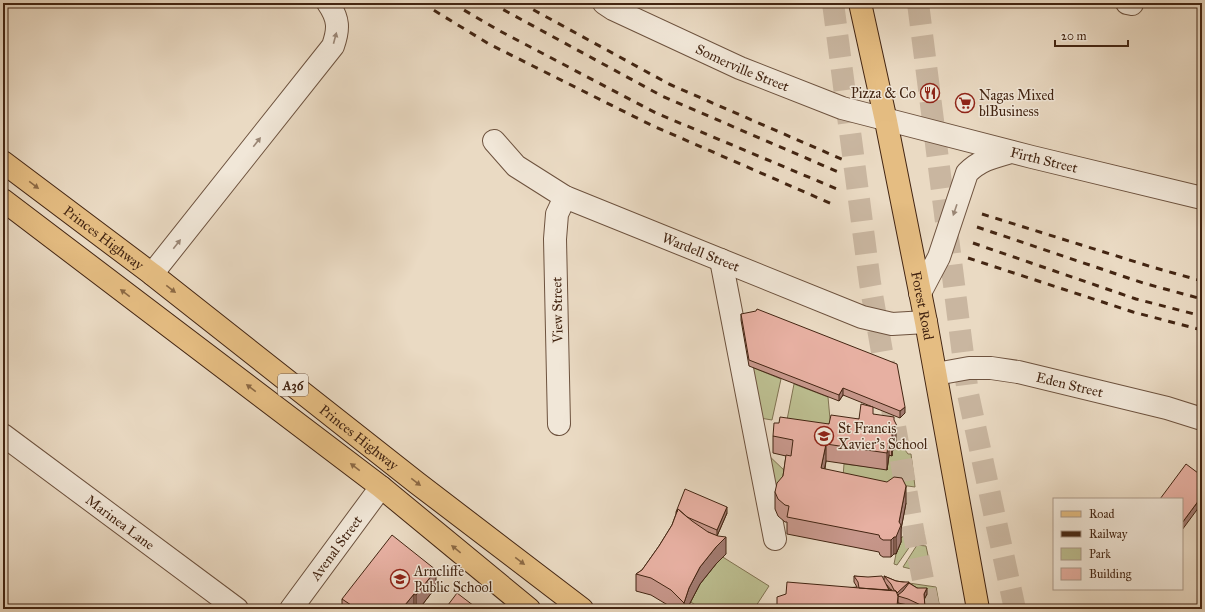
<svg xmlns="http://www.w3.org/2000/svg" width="1205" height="612" viewBox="0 0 1205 612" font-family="'IM FELL Great Primer',serif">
<rect width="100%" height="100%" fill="#eadac3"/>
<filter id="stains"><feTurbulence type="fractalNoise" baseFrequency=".005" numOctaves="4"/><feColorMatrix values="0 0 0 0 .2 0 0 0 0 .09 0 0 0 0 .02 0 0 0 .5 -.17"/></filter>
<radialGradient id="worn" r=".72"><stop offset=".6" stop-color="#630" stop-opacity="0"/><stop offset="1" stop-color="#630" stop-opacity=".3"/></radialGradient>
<path fill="#bcbe90" stroke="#807251" d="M749,366L781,379L772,420L760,418Z
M794,384L828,397L831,430L786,425Z
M873,424L902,430C903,439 902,447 908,454H911L915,487L843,477L844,464L887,469L889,455H892V451L896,448Z
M765,452L786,472L777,500Z
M678,529L769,586L754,609H702L647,575Z
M904,536L915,539L897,565L894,564L896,554L901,542L899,539Z
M917,545L926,546L932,574L903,567Z
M874,578L936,587L940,609H898Z"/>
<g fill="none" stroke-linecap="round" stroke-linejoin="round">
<path stroke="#c9b6a0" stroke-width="22" stroke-dasharray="22 11" stroke-linecap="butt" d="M833,3L870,283L914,535L929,609
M918,3L968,394L1015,609"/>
<g stroke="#6d523e" stroke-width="24">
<g id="minor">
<path id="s1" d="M604,3L613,9L740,68L842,108L1032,157L1202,198"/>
<path d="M1127,3L1132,4"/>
<path id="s2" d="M494,141L516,166L565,197L862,317L892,324L926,322"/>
<path d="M721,260L775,539"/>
<path d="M152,274L333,46C339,29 339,19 328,3"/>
<path d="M920,293L939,257L967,173C980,160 993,157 1011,152"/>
<path id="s3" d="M936,374L969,368H991L1018,372L1167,408L1202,419"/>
<path d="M559,424L555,239L557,214L565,197"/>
<path id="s4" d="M3,435L237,609"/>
<path id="s5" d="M291,609L381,487"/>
</g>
</g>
<g stroke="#432512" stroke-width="24">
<g id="major">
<path id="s6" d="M860,3L886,121L926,322L978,609"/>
</g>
</g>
<g stroke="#432512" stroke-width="24">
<g id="highway">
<path id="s7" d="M3,162L152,274L417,483L582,609"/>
<path d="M3,200L381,487L529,609"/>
</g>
</g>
<use href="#minor" stroke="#f1e7d8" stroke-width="22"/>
<use href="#major" stroke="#e5bd82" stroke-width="22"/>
<use href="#highway" stroke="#e5bd82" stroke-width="22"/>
<path stroke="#432512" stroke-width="3" stroke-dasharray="7 7" stroke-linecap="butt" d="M422,3L489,44L651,125L832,204
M452,3L498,30L656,113L837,189
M491,3L662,96L843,174
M521,3L669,84L846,161
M982,214L1152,267L1202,281
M977,227L1143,283L1202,299
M973,243L1136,299L1202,316
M968,258L1133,312L1202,330"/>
</g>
<path fill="#c7978b" stroke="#432512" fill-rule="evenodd" d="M741,314L905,413L900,418L843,395L839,401L749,366L741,320Z
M873,414L896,441V448L892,451V456L889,455L887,470L826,461L825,469L906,503L901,529V542L896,554H894L891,557H883L880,555L879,552L787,534V522H785L778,516L775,509V492L783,476L786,456L773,453V436L829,424L859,419Z
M676,512L727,513L717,536L708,532L726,554L716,564L700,584L689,605L687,609H673L671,607L651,595L636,591V574L642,570L659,546L672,525L676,514Z
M854,576L884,580V576L896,581L909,583L927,594L924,599L925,609H916L908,605L898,603L786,594L857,587L854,582ZM886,584L891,590H892H889Z
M436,587L419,609H342V599Z"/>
<path fill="#a27b71" stroke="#432512" d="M843,388V395L839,401V395Z
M905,407V413L900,418V411Z
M896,424V448L892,451V456V434Z
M889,438V455L887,470V453Z
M826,444V461L821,486V468Z
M906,486V503L901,529V542L896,554V537Z
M1202,496V503L1182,530V523Z
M727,507V513L717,536V530Z
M726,537V554L716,564L700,584L689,605L687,609H684V603L689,588L700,567L716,547Z
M894,537V554L891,557V540Z
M436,570V587L419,609H416V595Z
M909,582V588L898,596V608L897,609L895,594Z
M927,588V594L924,600V594Z
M414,594V609H405V605Z"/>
<path fill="#e7b0a2" stroke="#432512" d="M757,309L897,364L905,407L900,411L843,388L839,395L749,360L741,314L756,311Z
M861,404L873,407V414L894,417V420L896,424V431L892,434V438H889L887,453L826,444L821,468L887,482L894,477L902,478L906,486L899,522L901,525L896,537H894L891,540H883L880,538L879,535L787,517L789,506L785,505L778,499L775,492L777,483L783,476L786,455L791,456L793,440L773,436L774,423H779L780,417L829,424L831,415L859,419Z
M1186,464L1202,476V496L1182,523V499H1160Z
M685,489L727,507L717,530L687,517L678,509L677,512H676Z
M678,509L692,521L708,532L718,536L726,537L716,547L700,567L689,588L684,603L671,590L651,578L636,574L642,570L659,546L672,525Z
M392,535L436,570L416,595L414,594L405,605L407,607L405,609H357L342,599Z
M854,576L868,577L882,576L889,590L859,588L858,582Z
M884,576L896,581L903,582H909L897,593L896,591L894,590L891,584Z
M787,582L896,591L898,596L897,606L903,608V609H777V597L786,594Z
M909,583L917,588H927L924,594L925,607L908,599L898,596V595L903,591Z
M457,593L478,609H445Z"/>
<defs><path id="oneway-solid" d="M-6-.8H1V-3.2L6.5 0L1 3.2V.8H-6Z"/></defs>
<g fill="#9a8675">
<use href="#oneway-solid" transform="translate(335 38) rotate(-75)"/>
<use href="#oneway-solid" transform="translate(257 142) rotate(-52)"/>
<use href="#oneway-solid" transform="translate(955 210) rotate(109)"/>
<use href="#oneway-solid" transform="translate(177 244) rotate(-52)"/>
</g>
<g fill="#8c6944">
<use href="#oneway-solid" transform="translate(34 185) rotate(37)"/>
<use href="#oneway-solid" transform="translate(171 289) rotate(38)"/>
<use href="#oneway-solid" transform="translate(125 293) rotate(-143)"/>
<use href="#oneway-solid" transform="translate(251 388) rotate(-143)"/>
<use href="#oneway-solid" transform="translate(355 467) rotate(-143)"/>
<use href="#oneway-solid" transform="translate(416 482) rotate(38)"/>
<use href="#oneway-solid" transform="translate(456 549) rotate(-141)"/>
<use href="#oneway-solid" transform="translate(520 561) rotate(37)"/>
</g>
<defs>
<g id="restaurant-ring" transform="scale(1)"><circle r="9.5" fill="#f1e7d8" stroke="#8f2418" stroke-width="1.5"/><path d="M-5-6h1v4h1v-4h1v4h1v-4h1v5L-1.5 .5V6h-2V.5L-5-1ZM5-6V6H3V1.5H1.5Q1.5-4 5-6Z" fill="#8f2418"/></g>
<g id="supermarket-ring" transform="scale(1)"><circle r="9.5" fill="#f1e7d8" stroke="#8f2418" stroke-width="1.5"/><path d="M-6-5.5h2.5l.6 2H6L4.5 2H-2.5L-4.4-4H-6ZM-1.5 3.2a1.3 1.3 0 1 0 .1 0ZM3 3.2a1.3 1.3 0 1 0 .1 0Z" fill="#8f2418"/></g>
<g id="school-ring" transform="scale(1)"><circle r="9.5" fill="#f1e7d8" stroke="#8f2418" stroke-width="1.5"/><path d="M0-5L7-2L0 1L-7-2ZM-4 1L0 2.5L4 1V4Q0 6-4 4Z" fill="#8f2418"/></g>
</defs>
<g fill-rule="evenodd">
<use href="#restaurant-ring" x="930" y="93"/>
<use href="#supermarket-ring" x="965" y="103"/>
<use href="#school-ring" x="824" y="436"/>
<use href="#school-ring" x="400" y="579"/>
</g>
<g text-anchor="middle" stroke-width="3" stroke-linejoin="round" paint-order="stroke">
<rect fill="#f1e7d8" stroke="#775f4d" stroke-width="1" x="278" y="374" width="30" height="22" rx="3"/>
<g font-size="13" font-weight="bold" fill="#432512">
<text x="293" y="390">A36</text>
</g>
<g font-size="14" fill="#432512" stroke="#f1e7d8">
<text dy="5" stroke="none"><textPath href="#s1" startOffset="153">Somerville Street</textPath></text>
<text dy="5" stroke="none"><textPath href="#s1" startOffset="469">Firth Street</textPath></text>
<text dy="5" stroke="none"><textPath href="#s7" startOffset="126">Princes Highway</textPath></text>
<text dy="5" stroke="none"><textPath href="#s2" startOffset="238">Wardell Street</textPath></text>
<text dy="5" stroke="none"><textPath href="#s6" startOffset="309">Forest Road</textPath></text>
<text transform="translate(557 310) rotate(-91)" y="5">View Street</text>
<text dy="5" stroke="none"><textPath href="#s3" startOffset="136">Eden Street</textPath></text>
<text dy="5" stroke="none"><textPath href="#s7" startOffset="450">Princes Highway</textPath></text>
<text dy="5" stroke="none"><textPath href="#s4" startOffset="146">Marinea Lane</textPath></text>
<text dy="5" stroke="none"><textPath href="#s5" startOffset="76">Avenal Street</textPath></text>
</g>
<g font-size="14" fill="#432512" stroke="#f1e7d8" text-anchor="start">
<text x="916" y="98" text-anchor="end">Pizza &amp; Co</text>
<text x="979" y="100">Nagas Mixed<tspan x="979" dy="16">blBusiness</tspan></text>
<text x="838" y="433">St Francis<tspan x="838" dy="16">Xavier's School</tspan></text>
<text x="414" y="576">Arncliffe<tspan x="414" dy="16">Public School</tspan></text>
</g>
</g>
<rect width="1205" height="612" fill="none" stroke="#eadac3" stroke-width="16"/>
<rect x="4" y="4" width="1197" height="604" fill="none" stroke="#432512" stroke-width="2"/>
<rect x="8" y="8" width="1189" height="596" fill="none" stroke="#432512"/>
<rect x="1053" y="498" width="130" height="92" fill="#f1e7d8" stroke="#ab9989"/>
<rect x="1061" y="511" width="20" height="6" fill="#e5bd82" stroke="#ab9989"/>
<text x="1089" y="518" font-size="12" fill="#432512">Road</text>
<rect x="1061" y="531" width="20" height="6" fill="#432512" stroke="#ab9989"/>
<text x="1089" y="538" font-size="12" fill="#432512">Railway</text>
<rect x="1061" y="548" width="20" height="12" fill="#bcbe90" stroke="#ab9989"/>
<text x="1089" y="558" font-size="12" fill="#432512">Park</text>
<rect x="1061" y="568" width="20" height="12" fill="#e7b0a2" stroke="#ab9989"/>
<text x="1089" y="578" font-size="12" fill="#432512">Building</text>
<path d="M1055 40v6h73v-6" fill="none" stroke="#432512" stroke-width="2"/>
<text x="1061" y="40" font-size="12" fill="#432512" stroke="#f1e7d8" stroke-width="3" paint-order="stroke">20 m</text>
<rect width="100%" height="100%" filter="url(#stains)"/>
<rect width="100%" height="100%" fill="url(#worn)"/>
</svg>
